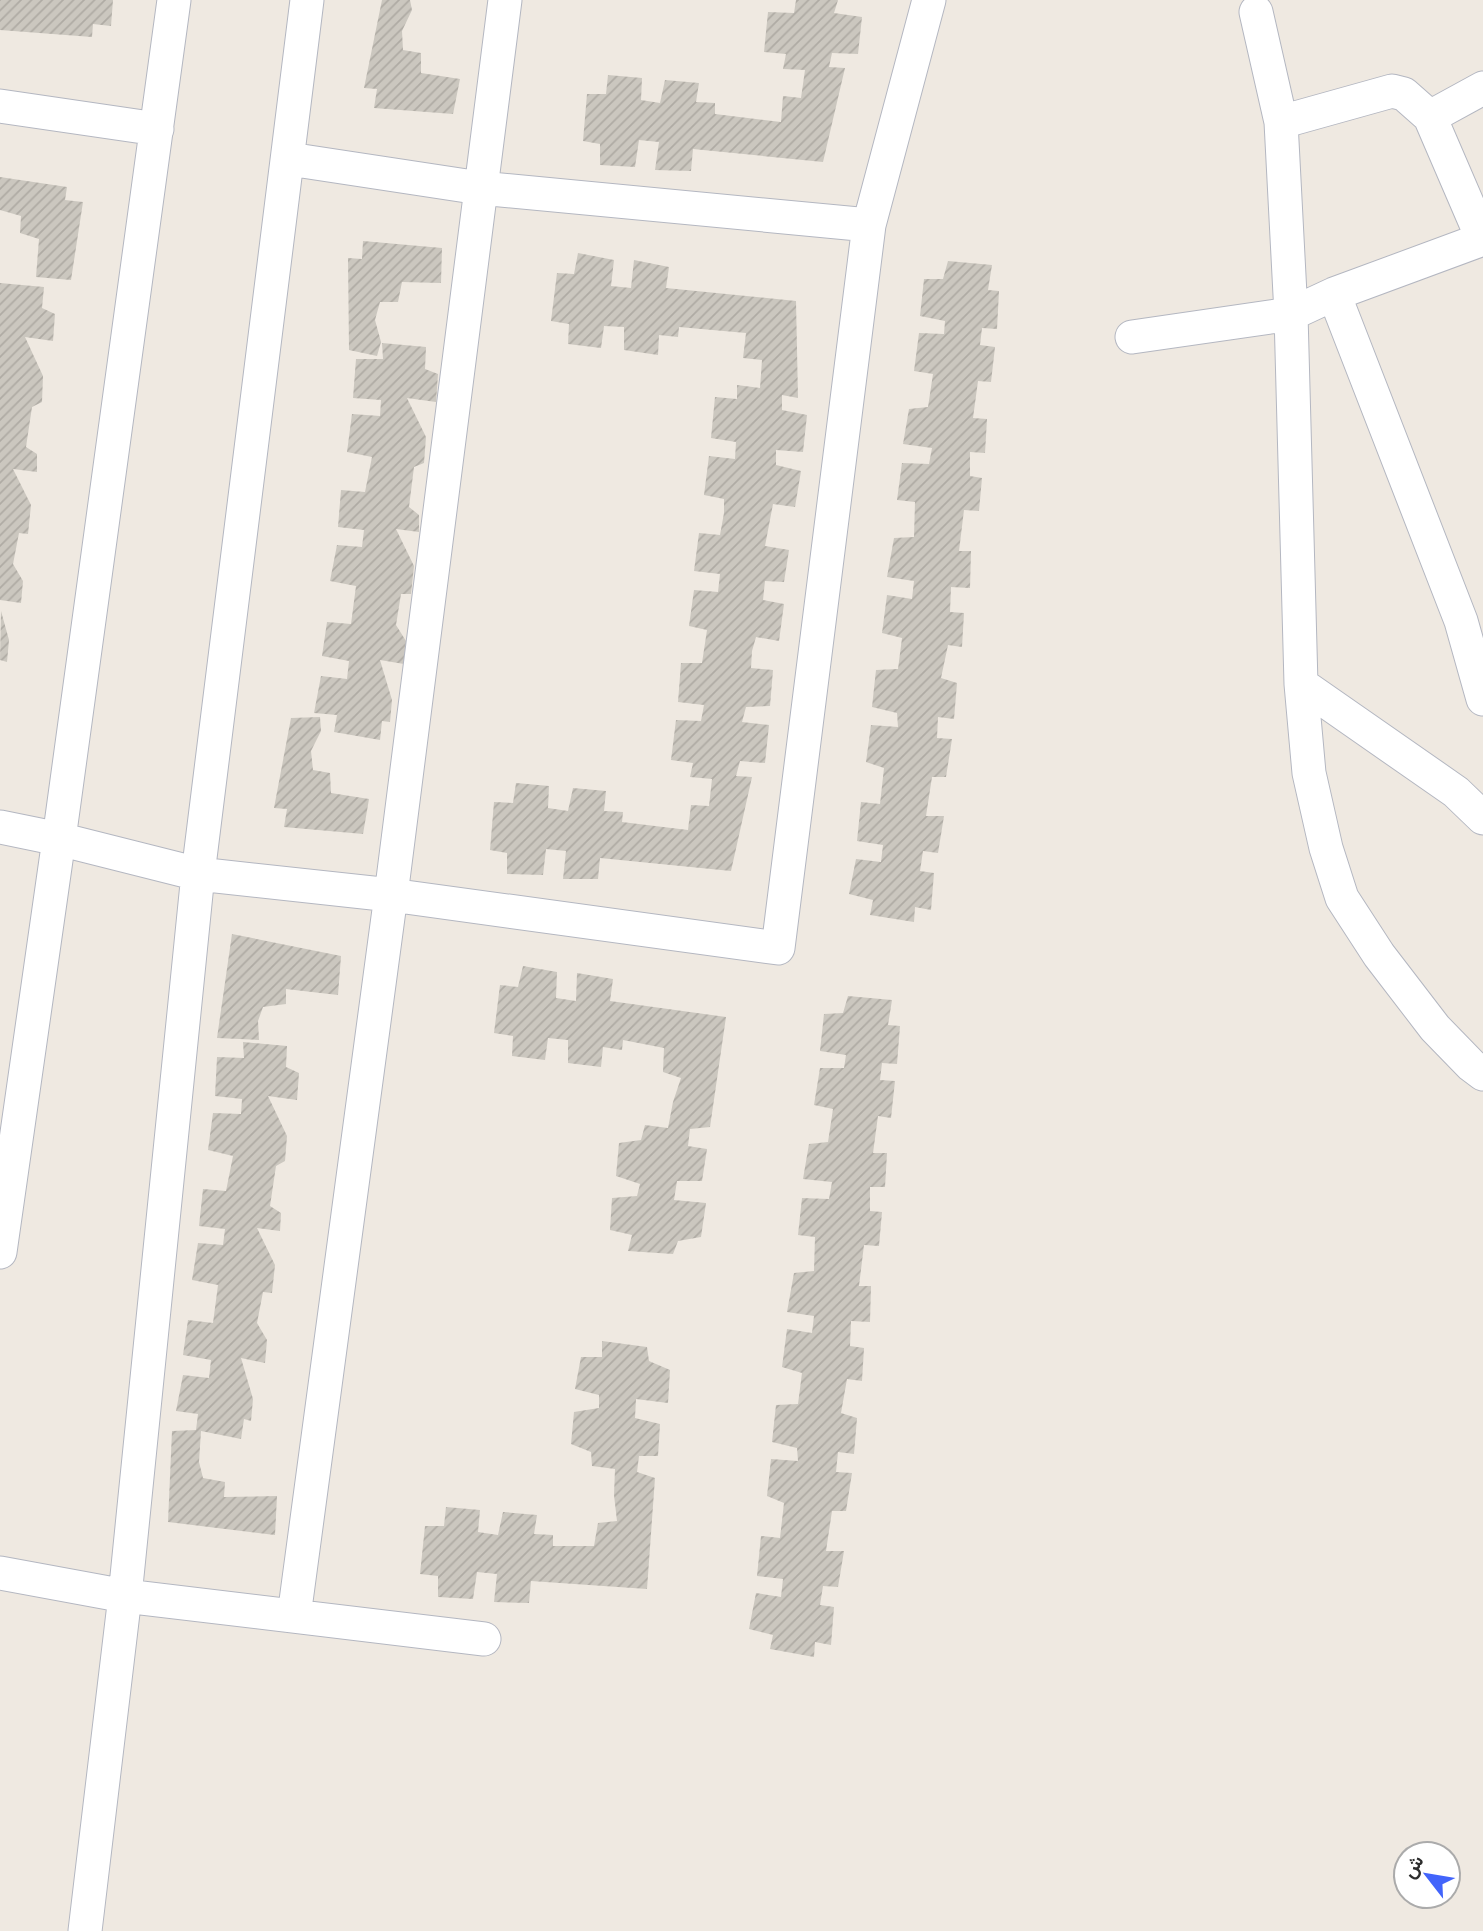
<svg xmlns="http://www.w3.org/2000/svg" width="1483" height="1931" viewBox="0 0 1483 1931" font-family="Barlow,Vazirmatn,sans-serif">
<defs>
<pattern id="building-hatch" width="6" height="6" patternUnits="userSpaceOnUse" patternTransform="scale(1.75)"><rect width="6" height="6" fill="#cbc7bf"/><path d="M-1 1l2-2M0 6l6-6M5 7l2-2" fill="none" stroke="#afaba4"/></pattern>
</defs>
<rect width="100%" height="100%" fill="#efe9e1"/>
<path fill="url(#building-hatch)" d="M0,0H113L111,26L93,24L92,37L0,30Z
M382,0H410L412,10L402,31L403,50L421,53V73L460,79L453,114L374,108L377,89L364,88Z
M796,0H838L834,13L862,17L858,54L832,53L829,67L845,68L823,162L693,149L691,171L655,170L659,142L639,140L635,167L600,165V144L583,141L587,94H606L608,75L642,78L641,100L660,103L665,80L699,83L696,102L715,103V114L781,122L783,96L801,98L805,70L783,69L786,54L764,52L768,12L794,13Z
M0,177L67,187L65,200L83,202L71,280L36,277L39,239L20,233L21,216L0,210Z
M363,241L442,248L441,283L402,282L398,302H380L375,320L381,342L377,356L349,350L348,258L362,259Z
M578,253L614,260L611,286L631,288L634,260L669,267L666,288L796,301L798,398L782,395V410L807,415L803,452L776,450V465L801,471L795,507L773,504L765,546L789,550L784,582L765,581L763,600L784,604L779,641L756,637L752,651L751,668L773,670L770,706L746,707L742,722L769,725L765,763L740,761L736,776L752,777L731,871L600,858L598,879H563L566,851L546,849L543,875L507,874V853L490,850L494,802L513,803L516,783L549,786L548,808L568,811L573,788L606,791L604,811L623,812L622,822L688,830L691,805L709,806L712,779L690,777L693,763L671,760L676,720L701,721L704,705L678,702L681,663H702L707,630L689,626L694,590L718,592L720,574L694,571L699,533L720,535L724,513V499L704,495L709,456L735,459L736,442L711,438L715,397L737,399V385L760,388L762,360L743,358L746,333L679,327L678,337L659,335L658,355L624,350V327L604,326L601,348L568,344L569,324L551,321L557,273L574,274Z
M948,261L992,265L988,290L999,291L997,329L982,328L980,345L995,347L991,382L978,381L973,418L987,419L985,453L970,452V476L982,478L979,511L964,510L959,551H971L970,588L951,587L950,612L964,613L962,647L948,645L941,678L957,683L954,719L938,717L937,738L952,739L946,777H932L926,816H944L938,853L923,851L920,871L934,873L931,910L915,907L914,922L870,915L873,900L849,894L856,859L881,862L883,845L857,841L861,802L880,804L884,768L866,762L871,725L898,727L897,713L872,707L876,670L898,669L902,638L882,633L887,595L912,599L914,581L887,577L894,538L914,537L915,502L897,500L902,463L929,464L932,448L903,444L909,409L928,407L933,374L914,371L919,333L944,334L945,321L920,316L924,279H943Z
M0,283L44,287L42,308L55,314L53,341L25,337L43,376L42,402L32,407L26,447L37,454V472L13,469L31,505L28,534L19,533L13,564L23,581L21,603L0,600Z
M382,343L426,347L425,369L438,374L436,402L407,398L426,437L424,463L414,467L409,507L419,515V532L396,529L414,566L411,594H401L396,625L406,641L404,664L380,660L392,700L390,722L382,721L380,740L334,732L337,715L314,713L321,676L347,679L349,661L322,656L327,622L351,624L356,586L330,581L337,545L362,547L364,530L338,527L341,490L365,492L372,457L347,452L352,414L380,416L381,400L353,398L356,359H383Z
M1,611L9,640L7,662L0,660Z
M320,717L321,731L311,751L313,770L330,773L331,793L369,799L363,834L284,827L287,809L274,808L291,718Z
M232,934L341,956L338,995L286,989V1004L263,1007L258,1021L259,1040L217,1038Z
M523,966L557,972L556,998L576,1001L577,973L613,979L610,1001L726,1017L710,1127L690,1129L688,1146L707,1149L702,1181H677L674,1200L706,1203L701,1237L678,1241L673,1254L628,1251L632,1235L610,1230L612,1198L637,1196L640,1184L616,1176L619,1143L641,1140L645,1125L668,1128L673,1102L681,1078L663,1072L664,1048L623,1040L622,1050L603,1047L601,1067L568,1063V1040L548,1038L545,1060L512,1056L513,1036L494,1033L500,985L518,987Z
M848,996L892,1000L888,1025L900,1026L897,1064L882,1063L880,1080L895,1081L891,1118L878,1116L873,1153H887L885,1187H870V1211L882,1212L879,1246L864,1245L859,1286H871L870,1322L851,1321L850,1346L864,1348L862,1381L847,1379L841,1413L857,1418L854,1454L838,1452L836,1472L852,1473L846,1511H832L826,1551H844L838,1587L823,1586L820,1605L834,1607L831,1645L815,1642L814,1657L770,1649L773,1635L749,1629L756,1593L781,1597L783,1579L757,1576L761,1536L780,1538L784,1503L767,1496L771,1459L798,1461L797,1448L772,1442L776,1405L798,1404L802,1373L782,1367L787,1329L812,1333L814,1316L787,1312L794,1273L814,1271L815,1237L798,1235L802,1198L829,1199L832,1182L803,1179L809,1144L828,1142L833,1109L814,1105L820,1068H844L846,1055L820,1051L824,1014L843,1013Z
M243,1042L287,1046L286,1067L299,1073L297,1100L268,1096L287,1136L285,1161L276,1166L270,1206L281,1213L280,1231L257,1228L275,1265L272,1293L263,1292L257,1323L267,1340L265,1363L241,1358L253,1399L251,1421L244,1419L241,1439L201,1431L199,1462L203,1478L225,1482L224,1497L277,1496L275,1535L168,1522L172,1431L196,1430L198,1414L176,1411L183,1375L209,1378L211,1360L183,1355L188,1320L213,1323L218,1285L192,1280L198,1243L223,1245L225,1229L199,1226L203,1189L226,1191L233,1156L208,1150L213,1113L241,1114L242,1099L215,1096L217,1057L244,1058Z
M602,1341L647,1347L649,1361L670,1370L668,1403L636,1399L635,1418L660,1424L658,1456H639L637,1472L655,1478L647,1589L531,1581L529,1603L494,1602L497,1574L477,1572L473,1599L438,1597V1576L420,1574L425,1526H444L446,1507L480,1510L478,1532L498,1535L503,1512L537,1515L534,1534L553,1535V1546H594L598,1523L617,1521L614,1495L615,1469L592,1466L591,1452L571,1444L574,1412L599,1408V1395L575,1389L581,1357H602Z"/>
<g fill="none" stroke-linecap="round" stroke-linejoin="round">
<g stroke="#b4b7c1" stroke-width="35">
<path id="minor" d="M1256,12L1281,122L1291,314L1301,684L1309,773L1326,848L1342,898L1379,955L1435,1028L1471,1065L1483,1074
M1483,88L1430,117L1483,240
M0,106L157,129
M1281,122L1392,91L1404,94L1430,117
M289,159L480,188L869,225
M1334,294L1461,621L1483,699
M1132,337L1291,314L1334,294L1483,239
M1301,684L1456,792L1483,818
M0,827L59,839L198,874L391,895L778,948L869,225L929,0
M0,1252L59,839L174,0
M0,1573L125,1596L484,1639
M294,1616L391,895L505,0
M85,1931L125,1596L198,874L307,0"/>
</g>
<use href="#minor" stroke="#fff" stroke-width="33"/>
</g>
<g transform="translate(1427 1875) rotate(301)"><circle r="33" fill="#ffffff" stroke="#ababab" stroke-width="2"/>
<path d="M0-5L12 26L0 18L-12 26Z" fill="#4264fb"/>
<text y="-10" font-size="19" font-weight="bold" text-anchor="middle" fill="#2e2e2e">ش</text>
</g>
</svg>
